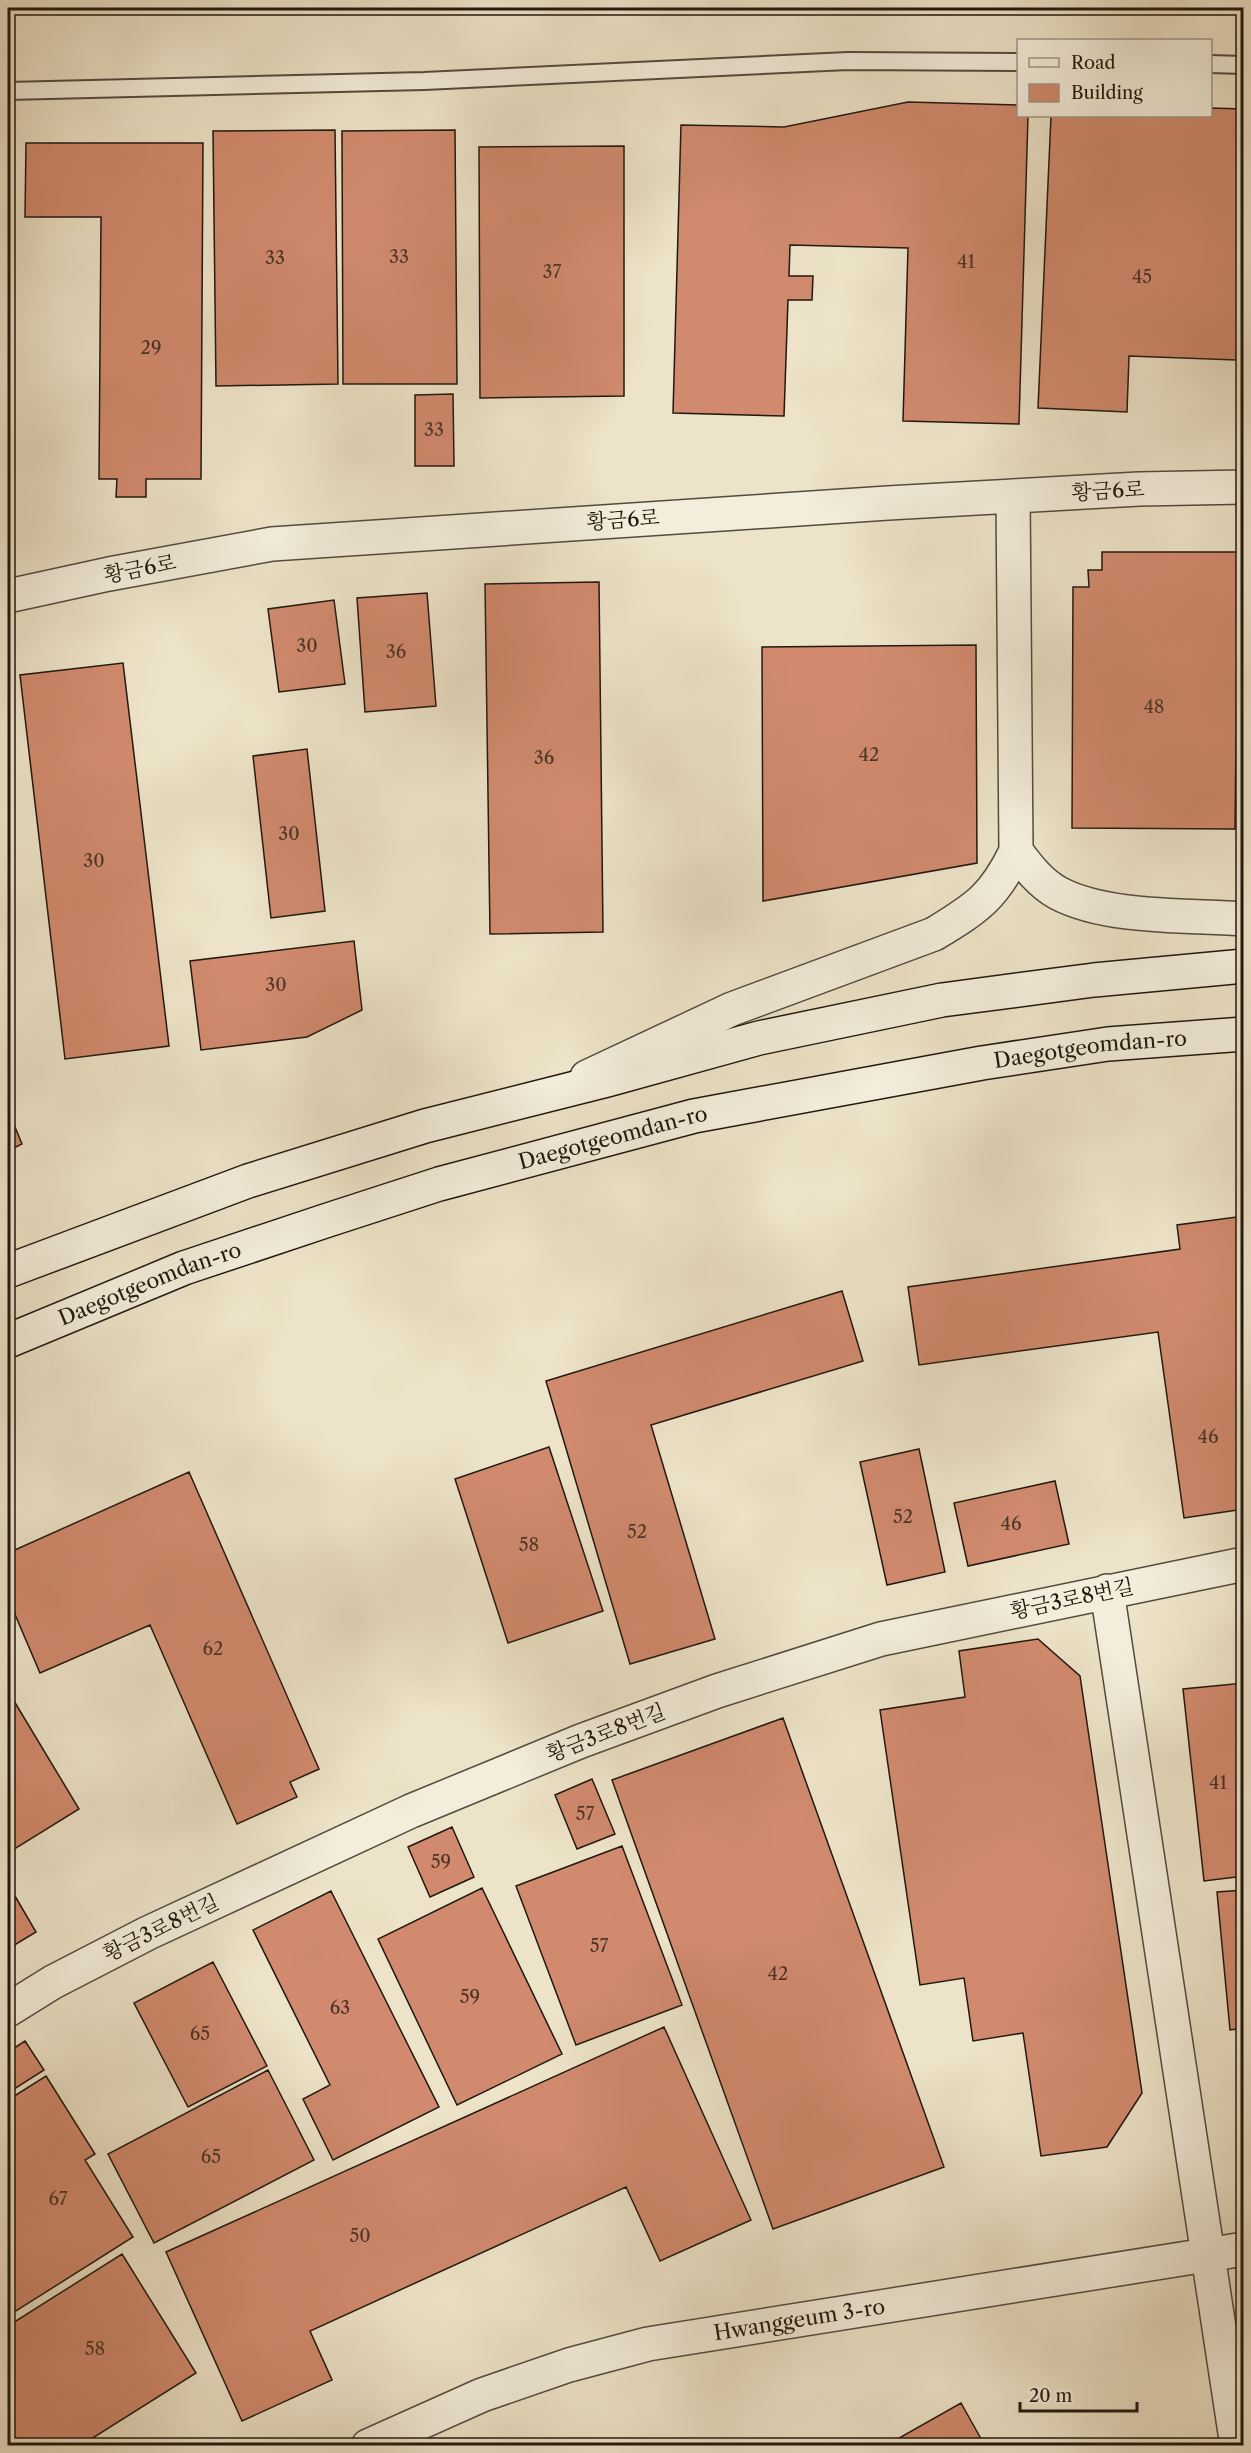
<svg xmlns="http://www.w3.org/2000/svg" width="1251" height="2453" viewBox="0 0 1251 2453" font-family="'Libre Caslon Text','Noto Serif KR',serif">
<rect width="100%" height="100%" fill="#ede3c8"/>
<filter id="stains"><feTurbulence type="fractalNoise" baseFrequency=".00333" numOctaves="4"/><feColorMatrix values="0 0 0 0 .2 0 0 0 0 .09 0 0 0 0 .02 0 0 0 .5 -.17"/></filter>
<radialGradient id="worn" r=".72"><stop offset=".6" stop-color="#630" stop-opacity="0"/><stop offset="1" stop-color="#630" stop-opacity=".3"/></radialGradient>
<path fill="#d18a6e" stroke="#20180f" stroke-width="1.5" d="M908,102L1018,105V116H1028L1019,424L903,421L908,248L790,245L789,276H813L812,300H788L784,416L673,413L681,125L784,127Z
M1210,108L1244,109V198L1236,360L1129,356L1127,412L1038,408L1051,116H1210Z
M335,130L338,384L216,386L213,131Z
M455,130L457,384H343L342,131Z
M26,143H203L201,479H146V497H116L117,479H99L101,217H25Z
M624,146V396L480,398L479,147Z
M8,382L13,526L8,527Z
M453,394L454,466H415V395Z
M1102,552H1238L1235,829L1072,828L1073,587H1089L1088,570H1102Z
M599,582L603,932L490,934L485,584Z
M427,593L436,706L365,712L357,598Z
M334,600L345,684L279,692L268,609Z
M976,645L977,863L763,901L762,647Z
M123,663L169,1046L65,1059L20,675Z
M307,749L325,911L271,918L253,756Z
M354,941L362,1010L307,1037L201,1050L190,961Z
M8,990L12,1032H8Z
M8,1110L22,1144L8,1151Z
M1244,1216V1509L1184,1518L1158,1332L919,1365L908,1287L1180,1249L1177,1225Z
M842,1291L863,1361L651,1425L715,1639L630,1664L546,1381Z
M549,1447L603,1611L508,1643L455,1479Z
M919,1449L945,1572L887,1585L860,1462Z
M189,1472L319,1769L290,1782L297,1797L237,1824L150,1625L40,1673L8,1598V1553Z
M1055,1481L1069,1544L968,1566L954,1503Z
M1038,1639L1080,1676L1142,2093L1107,2147L1041,2156L1023,2033L973,2041L964,1978L920,1985L880,1710L965,1697L959,1651Z
M1244,1683V1876L1204,1881L1183,1689Z
M8,1691L79,1809L8,1853Z
M783,1718L944,2167L773,2229L612,1780Z
M592,1779L615,1834L577,1849L555,1795Z
M452,1827L474,1877L430,1897L408,1847Z
M622,1846L682,2005L576,2045L516,1886Z
M8,1884L36,1932L8,1949Z
M482,1888L562,2054L457,2105L378,1939Z
M1244,1890V2028L1230,2030L1217,1892Z
M331,1891L439,2107L333,2160L303,2099L330,2085L253,1930Z
M213,1962L267,2066L188,2107L134,2003Z
M664,2027L751,2220L660,2261L626,2187L310,2331L332,2380L242,2421L166,2252Z
M25,2041L44,2070L8,2093V2052Z
M268,2070L314,2160L154,2243L108,2154Z
M46,2076L95,2154L85,2160L133,2237L8,2316V2100Z
M122,2254L196,2373L80,2446H8V2326Z
M961,2403L985,2446H885Z"/>
<g fill="none" stroke-linecap="round" stroke-linejoin="round">
<g stroke="#534b3d" stroke-width="20">
<path id="service" d="M1210,64L1244,65
M8,91L424,81L848,61L1018,62"/>
</g>
<g stroke="#534b3d" stroke-width="36">
<path id="minor" d="M8,596L109,574L272,544L888,503L1139,489L1244,487
M1016,851C1028,867 1040,883 1058,893C1107,919 1188,915 1244,919
M587,1077L732,1009L934,934C977,908 994,897 1016,851L1013,496
M1107,1591L1237,2446
M8,2010L53,1982L148,1933L411,1811L581,1741L717,1691L881,1639L1244,1564"/>
</g>
<g stroke="#534b3d" stroke-width="36">
<g id="tertiary">
<path id="s1" d="M368,2446L482,2395L569,2365L648,2344L1244,2249"/>
</g>
</g>
<g stroke="#20180f" stroke-width="36">
<g id="secondary">
<path d="M8,1271L248,1181L425,1126L607,1080L759,1038L942,1000L1094,980L1244,966"/>
<path id="s2" d="M8,1341L184,1268L328,1220L439,1184L694,1116L982,1063L1108,1044L1244,1034"/>
</g>
</g>
<use href="#service" stroke="#f3eddb" stroke-width="16"/>
<use href="#minor" stroke="#f3eddb" stroke-width="33"/>
<use href="#tertiary" stroke="#f3eddb" stroke-width="33"/>
<use href="#secondary" stroke="#f3eddb" stroke-width="33"/>
</g>
<g text-anchor="middle" stroke-width="4.5" stroke-linejoin="round" paint-order="stroke">
<g font-size="18" fill="#4c3427">
<text x="399" y="263">33</text>
<text x="275" y="264">33</text>
<text x="966" y="268">41</text>
<text x="552" y="278">37</text>
<text x="1142" y="283">45</text>
<text x="151" y="354">29</text>
<text x="434" y="436">33</text>
<text x="307" y="652">30</text>
<text x="396" y="658">36</text>
<text x="1154" y="713">48</text>
<text x="869" y="761">42</text>
<text x="544" y="764">36</text>
<text x="289" y="840">30</text>
<text x="94" y="867">30</text>
<text x="276" y="991">30</text>
<text x="1208" y="1443">46</text>
<text x="903" y="1523">52</text>
<text x="1011" y="1530">46</text>
<text x="637" y="1538">52</text>
<text x="529" y="1551">58</text>
<text x="213" y="1655">62</text>
<text x="1218" y="1789">41</text>
<text x="585" y="1820">57</text>
<text x="441" y="1868">59</text>
<text x="599" y="1952">57</text>
<text x="778" y="1980">42</text>
<text x="470" y="2003">59</text>
<text x="340" y="2014">63</text>
<text x="200" y="2040">65</text>
<text x="211" y="2163">65</text>
<text x="58" y="2205">67</text>
<text x="360" y="2242">50</text>
<text x="95" y="2355">58</text>
</g>
<g font-size="21" fill="#20180f" stroke="#f3eddb">
<text transform="translate(1108 491) rotate(-3)" y="7">황금6로</text>
<text transform="translate(623 520) rotate(-4)" y="7">황금6로</text>
<text transform="translate(140 569) rotate(-11)" y="7">황금6로</text>
<text dy="7" stroke="none"><textPath href="#s2" startOffset="1125">Daegotgeomdan-ro</textPath></text>
<text dy="7" stroke="none"><textPath href="#s2" startOffset="639">Daegotgeomdan-ro</textPath></text>
<text dy="7" stroke="none"><textPath href="#s2" startOffset="153">Daegotgeomdan-ro</textPath></text>
<text transform="translate(1072 1599) rotate(-12)" y="7">황금3로8번길</text>
<text transform="translate(606 1733) rotate(-21)" y="7">황금3로8번길</text>
<text transform="translate(161 1928) rotate(-26)" y="7">황금3로8번길</text>
<text dy="7" stroke="none"><textPath href="#s1" startOffset="452">Hwanggeum 3-ro</textPath></text>
</g>
</g>
<rect width="1251" height="2453" fill="none" stroke="#ede3c8" stroke-width="30"/>
<rect x="9" y="9" width="1233" height="2435" fill="none" stroke="#20180f" stroke-width="3"/>
<rect x="15" y="15" width="1221" height="2423" fill="none" stroke="#20180f" stroke-width="1.5"/>
<rect x="1017" y="39" width="195" height="78" fill="#f3eddb" stroke="#9f9889" stroke-width="1.5"/>
<rect x="1029" y="58" width="30" height="9" fill="#f3eddb" stroke="#9f9889" stroke-width="1.5"/>
<text x="1071" y="69" font-size="18" fill="#20180f">Road</text>
<rect x="1029" y="84" width="30" height="18" fill="#d18a6e" stroke="#9f9889" stroke-width="1.5"/>
<text x="1071" y="99" font-size="18" fill="#20180f">Building</text>
<path d="M1020 2402v9h117v-9" fill="none" stroke="#20180f" stroke-width="3"/>
<text x="1029" y="2402" font-size="18" fill="#20180f" stroke="#f3eddb" stroke-width="4.5" paint-order="stroke">20 m</text>
<rect width="100%" height="100%" filter="url(#stains)"/>
<rect width="100%" height="100%" fill="url(#worn)"/>
</svg>
